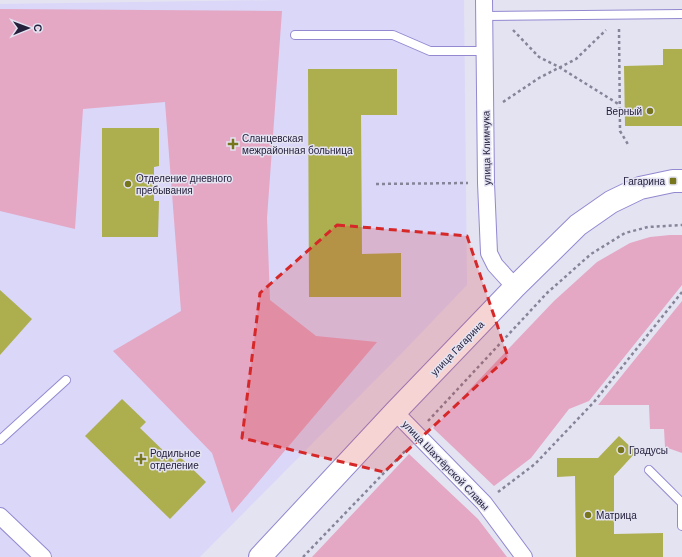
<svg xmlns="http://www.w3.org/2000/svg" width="682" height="557" viewBox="0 0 682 557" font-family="'DM Sans',sans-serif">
<rect width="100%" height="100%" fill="#e4e3f2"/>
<path fill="#dad7f8" d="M281,0H464L467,285L401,354L200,557H0V4Z"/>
<path fill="#e4a7c4" d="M0,9L282,11L267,218L270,300L316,336L377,342L232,513L212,453L113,351L181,311L165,102L83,109L75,229L0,211Z
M670,235H682V285L589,401L569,409L531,458L494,486L433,428L554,301L597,262L630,243L650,237Z
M682,301V453L665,447L664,429H650L649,405H598Z
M409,454L478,519L507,557H312Z"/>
<path fill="#adae4e" d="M663,49H682V126H625L624,66L663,65Z
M308,69H397V115H361L362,254L401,253V297H309Z
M102,128H159V166L154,167V201H159L158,237H102Z
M0,290L32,319L0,355Z
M122,399L146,422L140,428L175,462L180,457L206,482L170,519L85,436Z
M619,436L636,452L614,476V534L663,533V557H576L575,476L557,477V458H598Z"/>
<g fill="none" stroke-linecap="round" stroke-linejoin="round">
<g stroke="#9289d0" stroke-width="10">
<path id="lane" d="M485,16L682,14
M295,35H393L430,51H485
M0,440L66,380
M649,470L682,503V526"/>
</g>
<g stroke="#9289d0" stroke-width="18">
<path id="street" d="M484,0L486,183L489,253L495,265L515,287
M395,412L484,503L524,557
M0,516L43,557"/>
</g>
<g stroke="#9289d0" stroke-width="24">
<path id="secondary" d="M260,557L395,412L515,287L578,225L611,202L640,188L673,181H682"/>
</g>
<path stroke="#868499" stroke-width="2.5" stroke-dasharray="3 3" stroke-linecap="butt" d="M619,29L620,131L629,146
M513,30L539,57L559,67L620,105
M503,102L539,78L576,59L606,30
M376,184L468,183
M428,421L547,293L591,254L625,233L648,227L682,225
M498,492L535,464L594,402L682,292
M303,557L407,449"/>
<use href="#lane" stroke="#fff" stroke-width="8"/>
<use href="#street" stroke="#fff" stroke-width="16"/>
<use href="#secondary" stroke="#fff" stroke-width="22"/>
</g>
<path fill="#d62828" fill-opacity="0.2" stroke="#d62828" stroke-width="3" stroke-dasharray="8 5" stroke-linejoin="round" d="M337,225L467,236L508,357L384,472L242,438L260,293Z"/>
<g fill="#77761c" stroke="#e4e3f2" stroke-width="1.5">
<circle cx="650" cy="111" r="4"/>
<path d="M231 138h4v4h4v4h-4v4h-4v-4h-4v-4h4z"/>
<rect x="669" y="177" width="8" height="8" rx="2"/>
<circle cx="128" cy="184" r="4"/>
<circle cx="621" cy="450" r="4"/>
<path d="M139 453h4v4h4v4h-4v4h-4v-4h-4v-4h4z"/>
<circle cx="588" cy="515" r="4"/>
</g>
<g text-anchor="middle" stroke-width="3" stroke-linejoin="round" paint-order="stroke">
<g font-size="10" fill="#25213d" stroke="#e4e3f2" text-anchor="start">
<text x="642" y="115" text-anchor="end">Верный</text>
<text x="242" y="142">Сланцевская<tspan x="242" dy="12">межрайонная больница</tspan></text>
<text x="136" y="182">Отделение дневного<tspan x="136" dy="12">пребывания</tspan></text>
<text x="665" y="185" text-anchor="end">Гагарина</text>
<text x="629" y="454">Градусы</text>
<text x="150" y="457">Родильное<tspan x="150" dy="12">отделение</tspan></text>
<text x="596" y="519">Матрица</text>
</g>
<g font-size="10" fill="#25213d" stroke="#e4e3f2">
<text transform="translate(486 148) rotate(-91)" y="4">улица Климчука</text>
<text transform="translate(457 348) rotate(-46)" y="4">улица Гагарина</text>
<text transform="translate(446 465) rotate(46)" y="4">улица Шахтёрской Славы</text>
</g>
</g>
<g transform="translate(28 28) rotate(89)" stroke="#e4e3f2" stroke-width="3" paint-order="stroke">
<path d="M0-3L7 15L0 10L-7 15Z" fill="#25213d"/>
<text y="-6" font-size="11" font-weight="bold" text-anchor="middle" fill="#25213d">С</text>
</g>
</svg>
